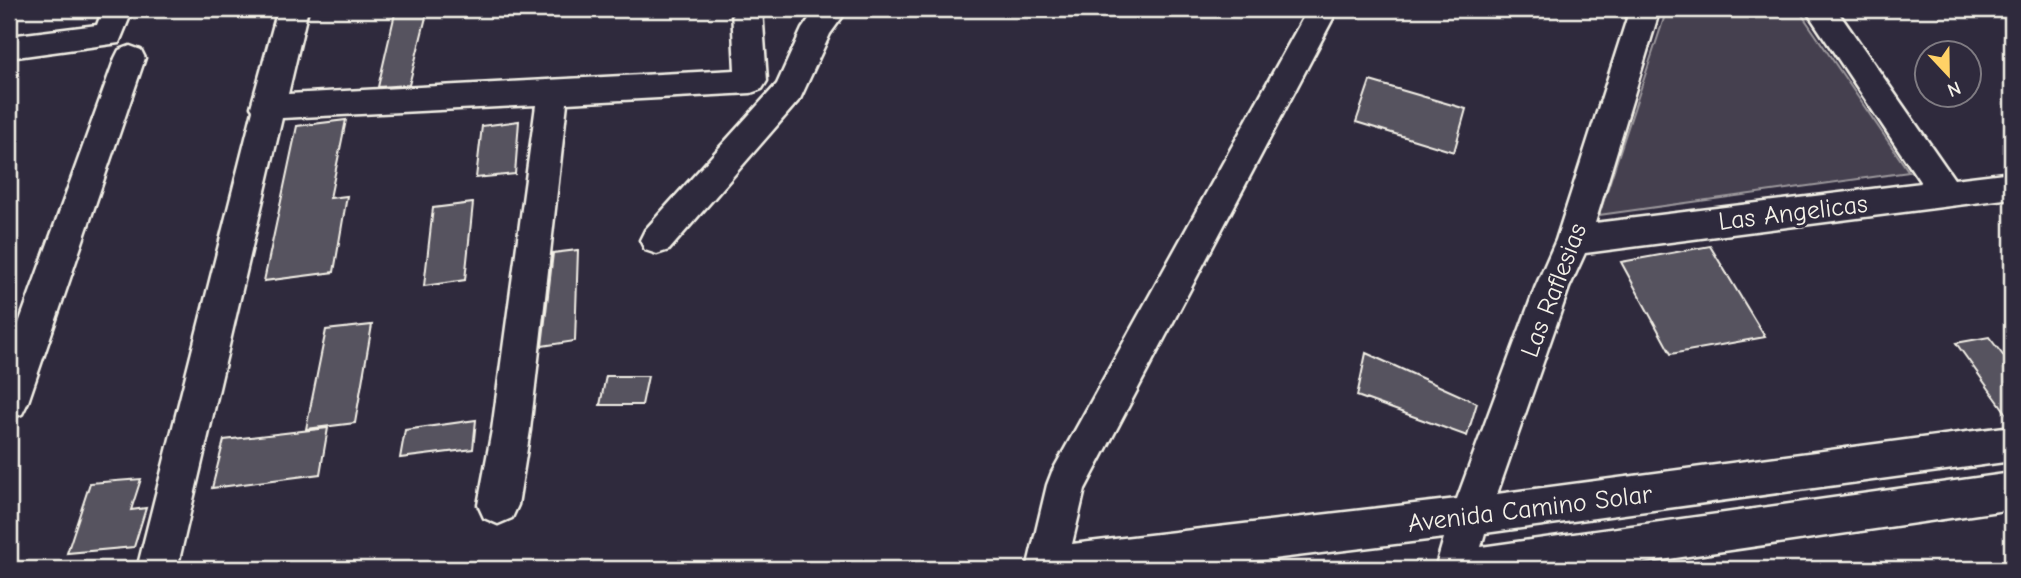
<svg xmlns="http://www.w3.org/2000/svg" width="2021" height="578" viewBox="0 0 2021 578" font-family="'Comic Neue',sans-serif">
<rect width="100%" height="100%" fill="#2f2a3d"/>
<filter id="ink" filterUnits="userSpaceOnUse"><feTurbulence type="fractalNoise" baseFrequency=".0143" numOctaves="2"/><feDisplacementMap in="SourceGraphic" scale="14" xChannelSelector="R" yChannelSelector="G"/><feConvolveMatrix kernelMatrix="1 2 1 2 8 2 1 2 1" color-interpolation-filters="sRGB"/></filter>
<g filter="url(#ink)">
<path fill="#454050" stroke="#9c989c" stroke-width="2" d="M1667,9H1798L1909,172L1599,215Z"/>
<path fill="#56525f" stroke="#f4f1e8" stroke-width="2" d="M396,9H428L409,85L378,87Z
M1370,81L1466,109L1454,152L1356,122Z
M346,120L330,198L347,196L334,272L264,281L297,126Z
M519,121L515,174L476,178L482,126Z
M473,203L465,280L424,286L433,208Z
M1710,246L1765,337L1671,354L1621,262Z
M578,250L575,341L542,346L553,253Z
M372,325L355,423L306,429L326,330Z
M1989,337L2012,367V421L1956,343Z
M1366,353L1477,403L1467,436L1357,396Z
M606,376H648L642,405H600Z
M476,420L473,449L400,458L405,430Z
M328,428L320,474L212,488L224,440Z
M141,479L131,510L146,508L134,547L67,553L90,483Z"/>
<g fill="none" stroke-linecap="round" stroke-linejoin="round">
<g stroke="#f4f1e8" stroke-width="5">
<path id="minor" d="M103,9H133L119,43L9,58V36L97,25Z
M278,9H308L288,94L735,70L732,9H762L767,81L762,89L751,93L567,103L530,430L518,505L512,518L498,524L484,518L478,505L492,430L536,105L282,118L177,569H137L253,110L251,107Z
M816,9H848L830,34L800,99L669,250L657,254L645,250L640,240L645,230L777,84L802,29Z
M1308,9H1338L1085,489L1072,544L1457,499L1535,288L1556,240L1630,9H1660L1595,223L1921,183L1805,9H1836L1954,179L2012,172V198L1585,253L1569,288L1497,494L2012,426V461L1485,533L1481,547L2012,473V509L1600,569H1435L1444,538L1190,569H1027L1047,485L1052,472Z
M130,46L141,50L145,58L28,402L22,414L9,419V351L115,58L119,50Z"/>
</g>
<use href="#minor" fill="#2f2a3d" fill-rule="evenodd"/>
</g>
</g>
<g text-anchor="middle" stroke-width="6" stroke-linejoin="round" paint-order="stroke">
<g font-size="26" fill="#f4f1e8" stroke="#2f2a3d">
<text transform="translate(1793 212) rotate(-7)" y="9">Las Angelicas</text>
<text transform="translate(1553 290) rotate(-69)" y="9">Las Raflesias</text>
<text transform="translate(1530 508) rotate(-7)" y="9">Avenida Camino Solar</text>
</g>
</g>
<rect width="2021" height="578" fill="none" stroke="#2f2a3d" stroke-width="35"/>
<rect x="18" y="18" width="1986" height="543" fill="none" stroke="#f4f1e8" stroke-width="2.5" filter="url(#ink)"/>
<g transform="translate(1948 74) rotate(158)"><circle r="33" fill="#2f2a3d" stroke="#7e7a81" stroke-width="2"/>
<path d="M0-5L12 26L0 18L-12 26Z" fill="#ffd166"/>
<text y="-10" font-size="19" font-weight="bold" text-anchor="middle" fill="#f4f1e8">N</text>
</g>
</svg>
